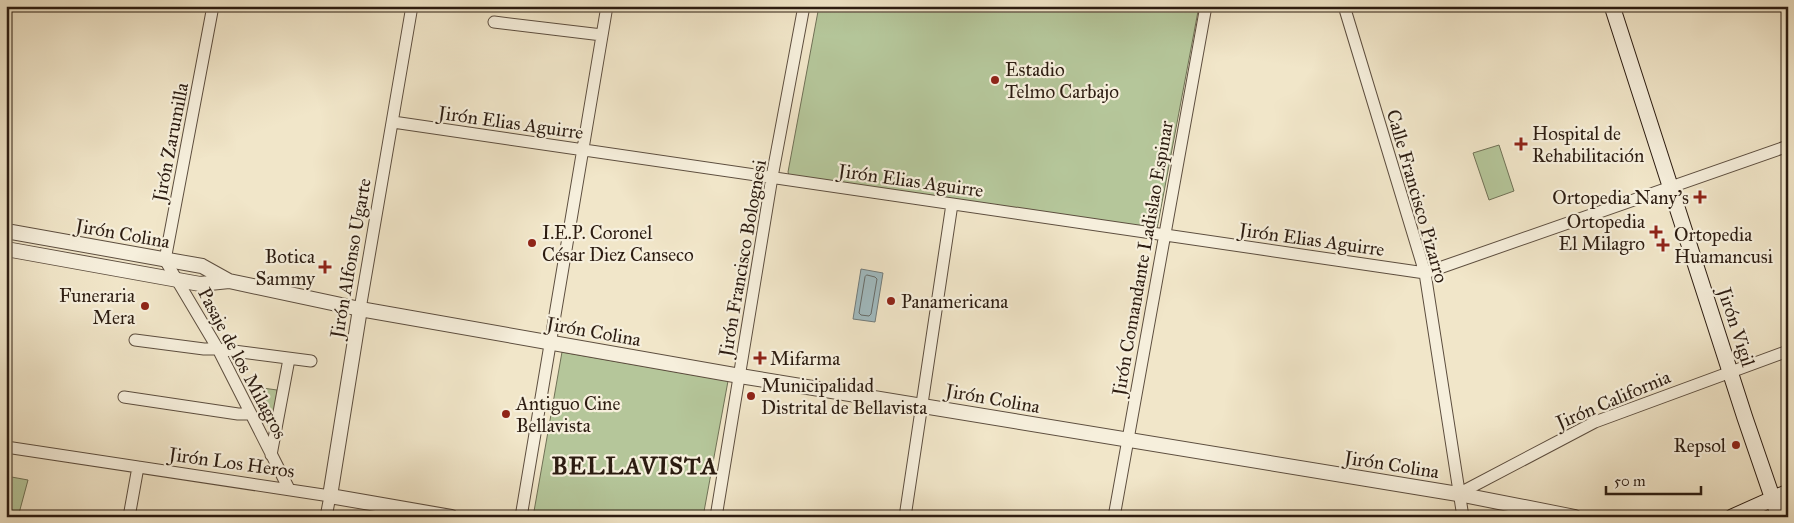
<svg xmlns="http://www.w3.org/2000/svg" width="1794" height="523" viewBox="0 0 1794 523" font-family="'IM FELL Great Primer',serif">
<rect width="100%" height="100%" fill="#f1e6c9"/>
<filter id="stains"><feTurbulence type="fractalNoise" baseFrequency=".004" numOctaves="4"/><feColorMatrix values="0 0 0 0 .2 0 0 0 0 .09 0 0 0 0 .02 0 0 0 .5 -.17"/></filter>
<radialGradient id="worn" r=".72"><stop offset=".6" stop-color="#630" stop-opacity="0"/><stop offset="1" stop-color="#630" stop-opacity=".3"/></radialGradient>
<path fill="#b5c69a" stroke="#707156" d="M819,6H1199L1157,229L790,178L788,172Z
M1499,145L1514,191L1489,200L1473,153Z
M562,352L728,381L703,517H533Z
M248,386L277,390L273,425H267Z
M6,476L28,480L18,517H6Z"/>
<path fill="#a1bcc2" stroke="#727c7b" d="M861,269L883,273L875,322L853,319Z"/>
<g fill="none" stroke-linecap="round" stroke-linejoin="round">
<path stroke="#666c6a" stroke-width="1" d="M867,275L875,277L877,279L871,314L869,316L861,315L859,313L865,277Z"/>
<g stroke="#5d4e3f" stroke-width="13">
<path id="minor" d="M213,6L165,260L218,349L289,489
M1344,6L1425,273L1463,517
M494,22L602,35
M393,122L1425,273L1788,146
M360,309L412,6
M135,340L204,349H218L311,361
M124,397L238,414H250
M6,447L330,496L326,517
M271,455L289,359
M1458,494L1595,422L1788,351
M129,517L138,467
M521,517L607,6
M716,517L772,177L804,6
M905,517L952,204
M1114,517L1206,6"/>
</g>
<g stroke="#5d4e3f" stroke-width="16">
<path id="tertiary" d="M6,231L202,266L229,281L360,309L740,376L1458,494L1575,517
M6,249L200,284L229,281
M360,309L330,496L451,517"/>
</g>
<g stroke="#2c1c11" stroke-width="17">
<path id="secondary" d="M1612,6L1745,418L1779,517
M1732,517L1788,492"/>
</g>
<use href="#minor" stroke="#f6efdc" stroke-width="11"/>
<use href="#tertiary" stroke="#f6efdc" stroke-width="14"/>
<use href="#secondary" stroke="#f6efdc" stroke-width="15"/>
</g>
<g fill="#8f2418" stroke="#f6efdc" stroke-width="2">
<circle cx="995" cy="80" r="5"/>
<path d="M1518.5 136.5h5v5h5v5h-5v5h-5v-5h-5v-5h5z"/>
<path d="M1697.5 189.5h5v5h5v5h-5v5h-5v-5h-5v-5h5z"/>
<path d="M1653.5 224.5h5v5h5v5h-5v5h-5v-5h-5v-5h5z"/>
<circle cx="532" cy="243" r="5"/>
<path d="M1660.5 237.5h5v5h5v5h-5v5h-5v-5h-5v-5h5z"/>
<path d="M322.5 259.5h5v5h5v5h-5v5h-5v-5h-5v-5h5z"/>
<circle cx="891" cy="301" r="5"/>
<circle cx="145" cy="306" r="5"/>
<path d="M757.5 350.5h5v5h5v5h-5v5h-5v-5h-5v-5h5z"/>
<circle cx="751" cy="396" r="5"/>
<circle cx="506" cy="414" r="5"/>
<circle cx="1736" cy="445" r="5"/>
</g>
<g text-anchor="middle" stroke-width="4.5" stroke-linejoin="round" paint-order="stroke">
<g font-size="19" fill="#2c1c11" stroke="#f6efdc" text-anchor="start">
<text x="1005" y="76">Estadio<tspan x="1005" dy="22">Telmo Carbajo</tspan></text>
<text x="1532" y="140">Hospital de<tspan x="1532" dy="22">Rehabilitación</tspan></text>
<text x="1689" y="204" text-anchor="end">Ortopedia Nany's</text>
<text x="1645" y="228" text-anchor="end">Ortopedia<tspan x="1645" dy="22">El Milagro</tspan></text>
<text x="542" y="239">I.E.P. Coronel<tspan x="542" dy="22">César Diez Canseco</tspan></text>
<text x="1674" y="241">Ortopedia<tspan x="1674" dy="22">Huamancusi</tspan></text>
<text x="315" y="263" text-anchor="end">Botica<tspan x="315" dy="22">Sammy</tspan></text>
<text x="135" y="302" text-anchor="end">Funeraria<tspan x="135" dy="22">Mera</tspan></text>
<text x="901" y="308">Panamericana</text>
<text x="770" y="365">Mifarma</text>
<text x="761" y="392">Municipalidad<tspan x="761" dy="22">Distrital de Bellavista</tspan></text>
<text x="516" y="410">Antiguo Cine<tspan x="516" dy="22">Bellavista</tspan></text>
<text x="1726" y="452" text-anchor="end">Repsol</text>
</g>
<g font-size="19" fill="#2c1c11" stroke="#f6efdc">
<text transform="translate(511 122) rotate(8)" y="7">Jirón Elias Aguirre</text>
<text transform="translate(170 142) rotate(-79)" y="7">Jirón Zarumilla</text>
<text transform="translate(911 180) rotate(8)" y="7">Jirón Elias Aguirre</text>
<text transform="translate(1418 196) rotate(74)" y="7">Calle Francisco Pizarro</text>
<text transform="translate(123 233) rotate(10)" y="7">Jirón Colina</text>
<text transform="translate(1312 239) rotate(8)" y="7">Jirón Elias Aguirre</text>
<text transform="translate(350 258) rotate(-80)" y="7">Jirón Alfonso Ugarte</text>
<text transform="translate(742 258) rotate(-80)" y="7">Jirón Francisco Bolognesi</text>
<text transform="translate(1142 258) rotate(-80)" y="7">Jirón Comandante Ladislao Espinar</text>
<text transform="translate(1737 327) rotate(72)" y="7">Jirón Vigil</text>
<text transform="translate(594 331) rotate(10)" y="7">Jirón Colina</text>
<text transform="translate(243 363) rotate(62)" y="7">Pasaje de los Milagros</text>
<text transform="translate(993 398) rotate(10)" y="7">Jirón Colina</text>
<text transform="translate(1613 399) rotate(-23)" y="7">Jirón California</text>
<text transform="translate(232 462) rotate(8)" y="7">Jirón Los Heros</text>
<text transform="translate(1392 464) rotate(9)" y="7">Jirón Colina</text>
</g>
<g font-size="24" font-weight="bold" letter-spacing="1" fill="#2c1c11" stroke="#f6efdc">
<text x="635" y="474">BELLAVISTA</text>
</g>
</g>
<rect width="1794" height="523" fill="none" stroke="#f1e6c9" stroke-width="25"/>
<rect x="8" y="8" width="1779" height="508" fill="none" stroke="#2c1c11" stroke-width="2.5"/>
<rect x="12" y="12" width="1769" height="498" fill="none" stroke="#2c1c11"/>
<path d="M1606 486v8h95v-8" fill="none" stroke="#2c1c11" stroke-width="2.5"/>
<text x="1614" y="486" font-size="15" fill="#2c1c11" stroke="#f6efdc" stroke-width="4" paint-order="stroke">50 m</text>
<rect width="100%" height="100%" filter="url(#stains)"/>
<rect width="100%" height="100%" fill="url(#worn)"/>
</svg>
